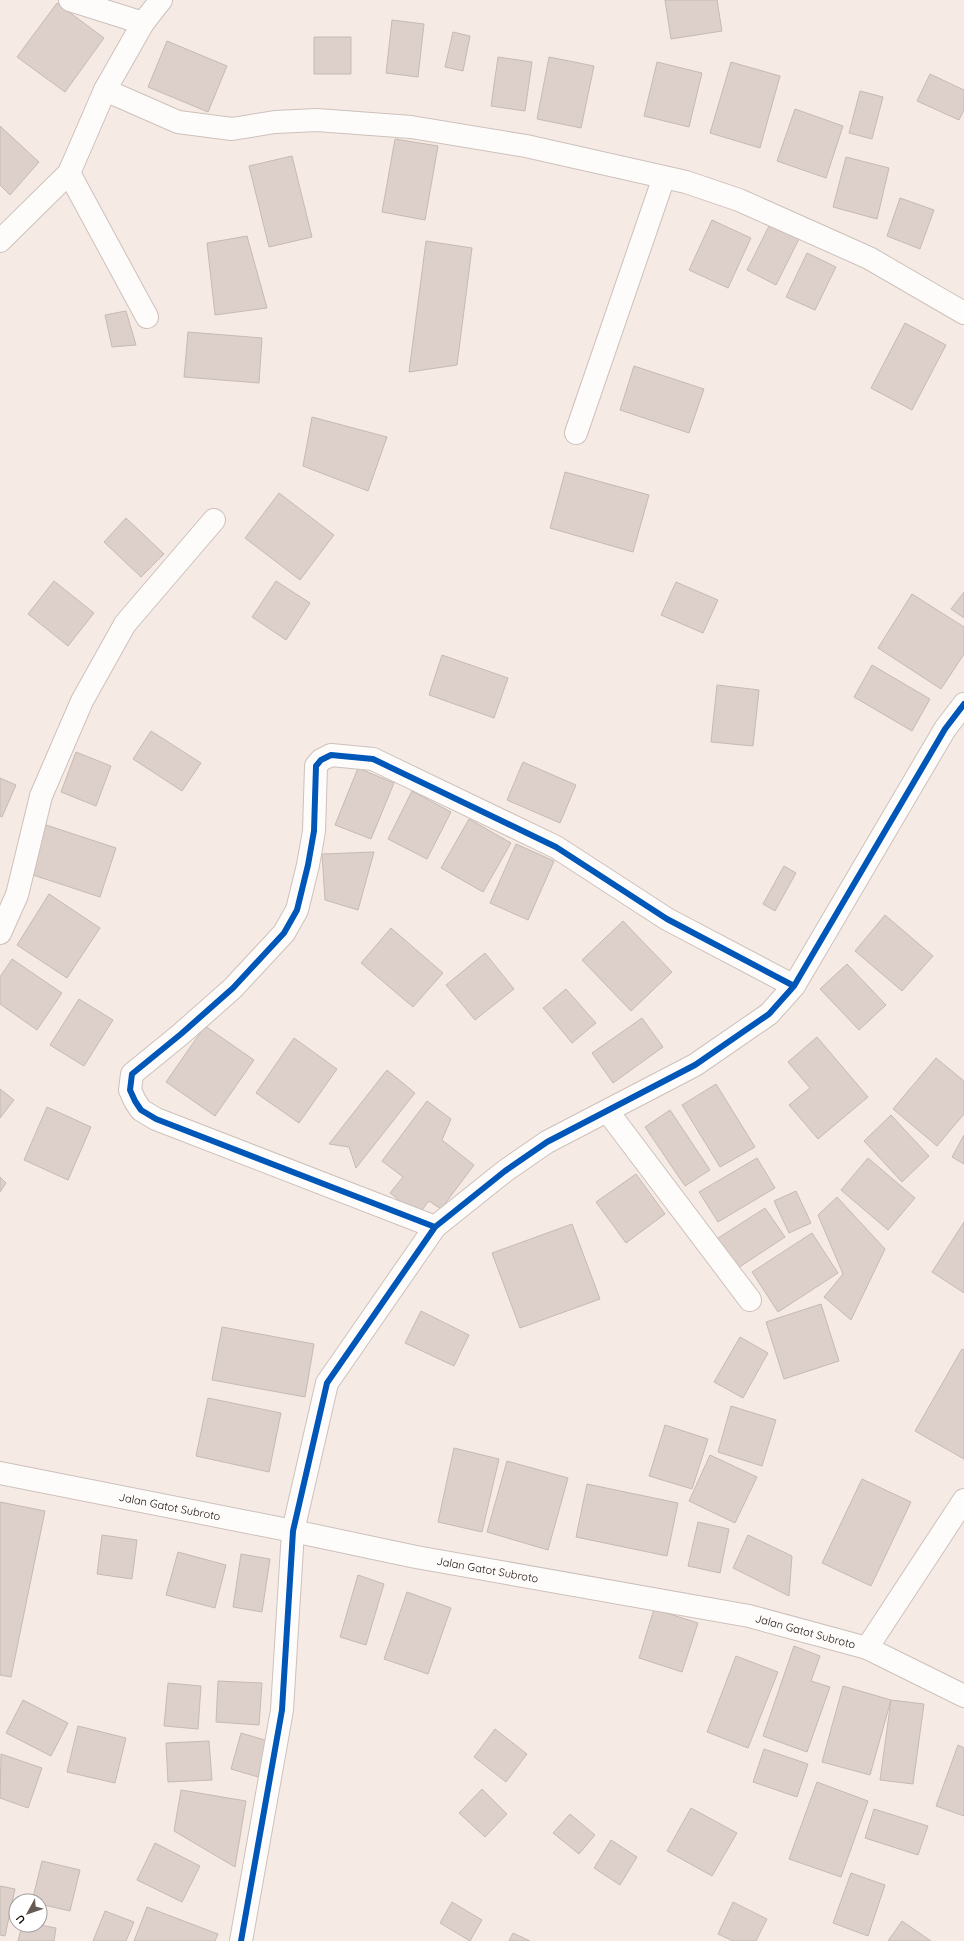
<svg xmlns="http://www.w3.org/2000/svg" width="964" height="1941" viewBox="0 0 964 1941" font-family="Quicksand,sans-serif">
<rect width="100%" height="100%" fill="#f6eae4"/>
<path fill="#ddd0ca" stroke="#c6bab4" d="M665,0H717L722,31L671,39Z
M57,3L104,38L65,92L17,57Z
M392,20L424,24L418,77L386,73Z
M453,32L470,36L463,71L445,67Z
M314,37H351V74H314Z
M167,41L227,66L208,112L148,87Z
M498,57L532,62L525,111L491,106Z
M549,57L594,66L581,128L537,119Z
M657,62L702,73L689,127L644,116Z
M731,62L780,76L760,148L710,133Z
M930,74L964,90V110L959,120L917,101Z
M860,91L883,97L872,139L849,133Z
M795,109L843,126L826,178L777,161Z
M0,126L39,162L10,195L0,185Z
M395,139L438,146L425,220L382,212Z
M292,156L312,237L269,247L249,166Z
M846,157L889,168L877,219L833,207Z
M900,198L934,210L920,249L887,236Z
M712,220L751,238L728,288L689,270Z
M771,222L800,237L776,285L747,270Z
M247,236L267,308L215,315L207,243Z
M426,241L472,248L457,365L409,372Z
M807,253L836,267L815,310L786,297Z
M126,311L136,345L112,347L105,315Z
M905,323L946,345L912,410L871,388Z
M188,332L262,338L259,383L184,377Z
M634,366L704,389L689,433L620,410Z
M312,417L387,437L368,491L303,466Z
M565,472L649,495L633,552L550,528Z
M279,493L334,535L300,580L245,538Z
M126,518L164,554L141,577L104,542Z
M54,581L94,613L68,646L28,614Z
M276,581L310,603L286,640L252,617Z
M676,582L718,600L703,633L661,615Z
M964,592V618L951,609Z
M912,594L964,627V654L941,689L878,648Z
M442,655L508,678L494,718L429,695Z
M872,665L930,699L912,731L854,697Z
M717,685L759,690L753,746L711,742Z
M151,731L201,763L182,791L133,759Z
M76,752L111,766L96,806L61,792Z
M523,762L576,785L560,823L507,800Z
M358,768L394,783L371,839L335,825Z
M0,778L16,785L2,817L0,816Z
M412,791L451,812L427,859L388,839Z
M469,819L511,843L483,892L441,868Z
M46,825L116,848L100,897L30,874Z
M516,844L554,861L528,920L490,903Z
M374,852L358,910L325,900L322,854Z
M784,866L796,873L775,911L763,904Z
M49,894L100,928L67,978L17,945Z
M885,915L933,956L902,991L855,951Z
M623,921L672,972L631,1011L582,960Z
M391,928L443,973L413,1007L361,963Z
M485,953L514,989L475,1020L446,985Z
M12,959L62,993L37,1030L0,1004V977Z
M847,964L886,1005L859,1030L820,989Z
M566,989L596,1023L572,1043L543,1008Z
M79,999L113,1020L84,1066L50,1045Z
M642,1018L663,1047L613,1083L592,1053Z
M205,1026L254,1060L215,1116L166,1082Z
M817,1037L868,1097L818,1139L789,1105L810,1088L788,1062Z
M294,1038L337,1069L299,1123L256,1093Z
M936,1058L964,1081V1114L937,1146L893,1109Z
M387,1070L415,1093L356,1168L349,1147L329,1144Z
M716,1084L755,1147L720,1167L682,1105Z
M0,1089L14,1100L0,1118Z
M427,1101L451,1119L442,1140L474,1165L441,1209L429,1201L418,1215L390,1193L403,1177L382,1161Z
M47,1107L91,1127L68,1180L24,1160Z
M670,1110L710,1170L685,1186L645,1127Z
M891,1115L929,1156L902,1182L864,1141Z
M964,1135V1164L952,1157Z
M757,1158L775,1188L718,1222L699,1192Z
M868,1158L915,1198L888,1230L841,1190Z
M636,1174L665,1214L626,1243L596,1202Z
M0,1177L6,1183L0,1192Z
M796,1191L811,1223L789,1233L774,1201Z
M837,1197L885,1249L851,1320L824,1297L843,1274L818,1215Z
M765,1208L785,1237L735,1270L715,1240Z
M964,1222V1293L932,1272Z
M572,1224L600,1299L520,1328L492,1253Z
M812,1233L838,1273L778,1312L752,1272Z
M821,1304L839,1361L784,1379L766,1322Z
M421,1311L469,1335L454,1366L405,1343Z
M222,1327L314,1344L305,1397L212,1380Z
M740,1337L768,1353L743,1398L714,1382Z
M962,1349L964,1350V1459L915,1431Z
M208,1398L281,1413L269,1472L196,1456Z
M731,1406L776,1420L762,1466L718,1452Z
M665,1425L708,1439L692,1489L649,1476Z
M454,1448L499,1459L482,1532L438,1522Z
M710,1455L757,1477L735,1523L689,1501Z
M507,1461L568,1478L548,1550L487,1532Z
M862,1479L911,1502L871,1586L822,1563Z
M587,1484L678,1503L667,1556L576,1537Z
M0,1502L45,1511L11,1677L0,1675Z
M698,1522L729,1529L720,1573L688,1566Z
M102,1535L137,1540L132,1579L97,1574Z
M748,1535L792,1556L789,1596L733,1568Z
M178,1552L226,1565L215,1608L166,1595Z
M241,1554L270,1559L262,1612L233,1607Z
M358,1575L384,1584L366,1645L340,1637Z
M407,1592L451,1608L428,1674L384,1659Z
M654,1609L698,1623L682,1672L639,1658Z
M794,1646L820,1656L811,1681L830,1687L807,1752L763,1736Z
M736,1656L778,1672L748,1748L707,1732Z
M218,1681L262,1683L259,1725L216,1722Z
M168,1683L201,1686L198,1729L164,1726Z
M843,1686L891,1700L870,1775L822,1762Z
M23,1700L68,1723L51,1756L6,1733Z
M891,1700L924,1704L913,1784L880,1780Z
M78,1726L126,1738L115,1783L67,1772Z
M495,1729L527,1754L506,1782L474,1757Z
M241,1733L268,1741L258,1777L231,1769Z
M209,1741L212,1780L168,1782L166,1743Z
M958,1745L964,1748V1816L936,1806Z
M764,1749L808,1764L797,1797L753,1782Z
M1,1754L42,1768L28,1808L0,1798Z
M817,1782L868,1801L841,1877L789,1859Z
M482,1789L507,1814L485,1837L459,1813Z
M181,1790L246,1801L235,1867L174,1831Z
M691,1808L737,1833L712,1876L667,1851Z
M874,1809L928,1826L918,1855L865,1838Z
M570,1814L595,1835L579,1854L553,1833Z
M611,1840L637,1857L620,1885L594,1868Z
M155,1843L200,1866L182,1902L137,1880Z
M42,1861L80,1870L70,1911L40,1904V1901H32Z
M851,1873L885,1885L868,1936L833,1923Z
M0,1886L15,1889L5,1936L0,1935Z
M452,1902L482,1920L470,1941L440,1923Z
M733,1902L767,1919L756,1941H733L718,1934Z
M147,1907L218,1934L215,1941H134Z
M105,1911L134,1922L126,1941H93Z
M902,1921L931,1941H888Z
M22,1925H40L56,1928L54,1941H18Z
M513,1933L530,1941H509Z"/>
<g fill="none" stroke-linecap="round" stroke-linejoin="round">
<g stroke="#cdc1bb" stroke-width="24">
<path id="street" d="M70,0L143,23
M105,90L178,122L232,129L275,122L317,120L411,127L526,146L686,182L739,200L869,258L964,313
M69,173L147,317
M576,433L664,177
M0,933L17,895L41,796L82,701L125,624L214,520
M608,1112L750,1300
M435,1227L156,1119L141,1110L135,1101L130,1090L132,1074L181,1034L233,988L284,933L297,910L308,865L314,831L316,766L321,760L331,755L373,759L556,847L667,919L794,986
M867,1648L964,1500
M241,1941L282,1710L293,1531L327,1383L435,1227L505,1171L547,1142L695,1065L769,1014L794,986L945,729L964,704"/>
</g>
<g stroke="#cdc1bb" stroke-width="24">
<g id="secondary">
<path d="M0,241L69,173L105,90L143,23L161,0"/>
<path id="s1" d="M0,1473L293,1531L416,1557L749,1616L867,1648L964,1696"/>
</g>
</g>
<use href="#street" stroke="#fefcfb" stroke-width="22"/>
<use href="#secondary" stroke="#fefcfb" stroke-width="22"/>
<g stroke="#fff" stroke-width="8">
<path id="cycleway" d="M435,1227L156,1119L141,1110L135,1101L130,1090L132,1074L181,1034L233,988L284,933L297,910L308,865L314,831L316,766L321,760L331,755L373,759L556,847L667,919L794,986
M241,1941L282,1710L293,1531L327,1383L435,1227L505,1171L547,1142L695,1065L769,1014L794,986L945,729L964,704"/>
</g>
<use href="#cycleway" stroke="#0057b8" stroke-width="6"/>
</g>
<g text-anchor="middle" stroke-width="4" stroke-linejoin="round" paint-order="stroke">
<g font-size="11" fill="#190d06" stroke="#fff">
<text dy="4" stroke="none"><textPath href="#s1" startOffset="173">Jalan Gatot Subroto</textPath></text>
<text dy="4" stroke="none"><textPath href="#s1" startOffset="497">Jalan Gatot Subroto</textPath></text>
<text dy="4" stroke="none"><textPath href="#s1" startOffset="821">Jalan Gatot Subroto</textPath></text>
</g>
</g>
<g transform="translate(28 1913) rotate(230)"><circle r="19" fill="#ffffff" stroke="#a39e9b"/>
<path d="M0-3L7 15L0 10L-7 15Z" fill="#665a54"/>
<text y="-6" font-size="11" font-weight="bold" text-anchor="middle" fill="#190d06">U</text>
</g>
</svg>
